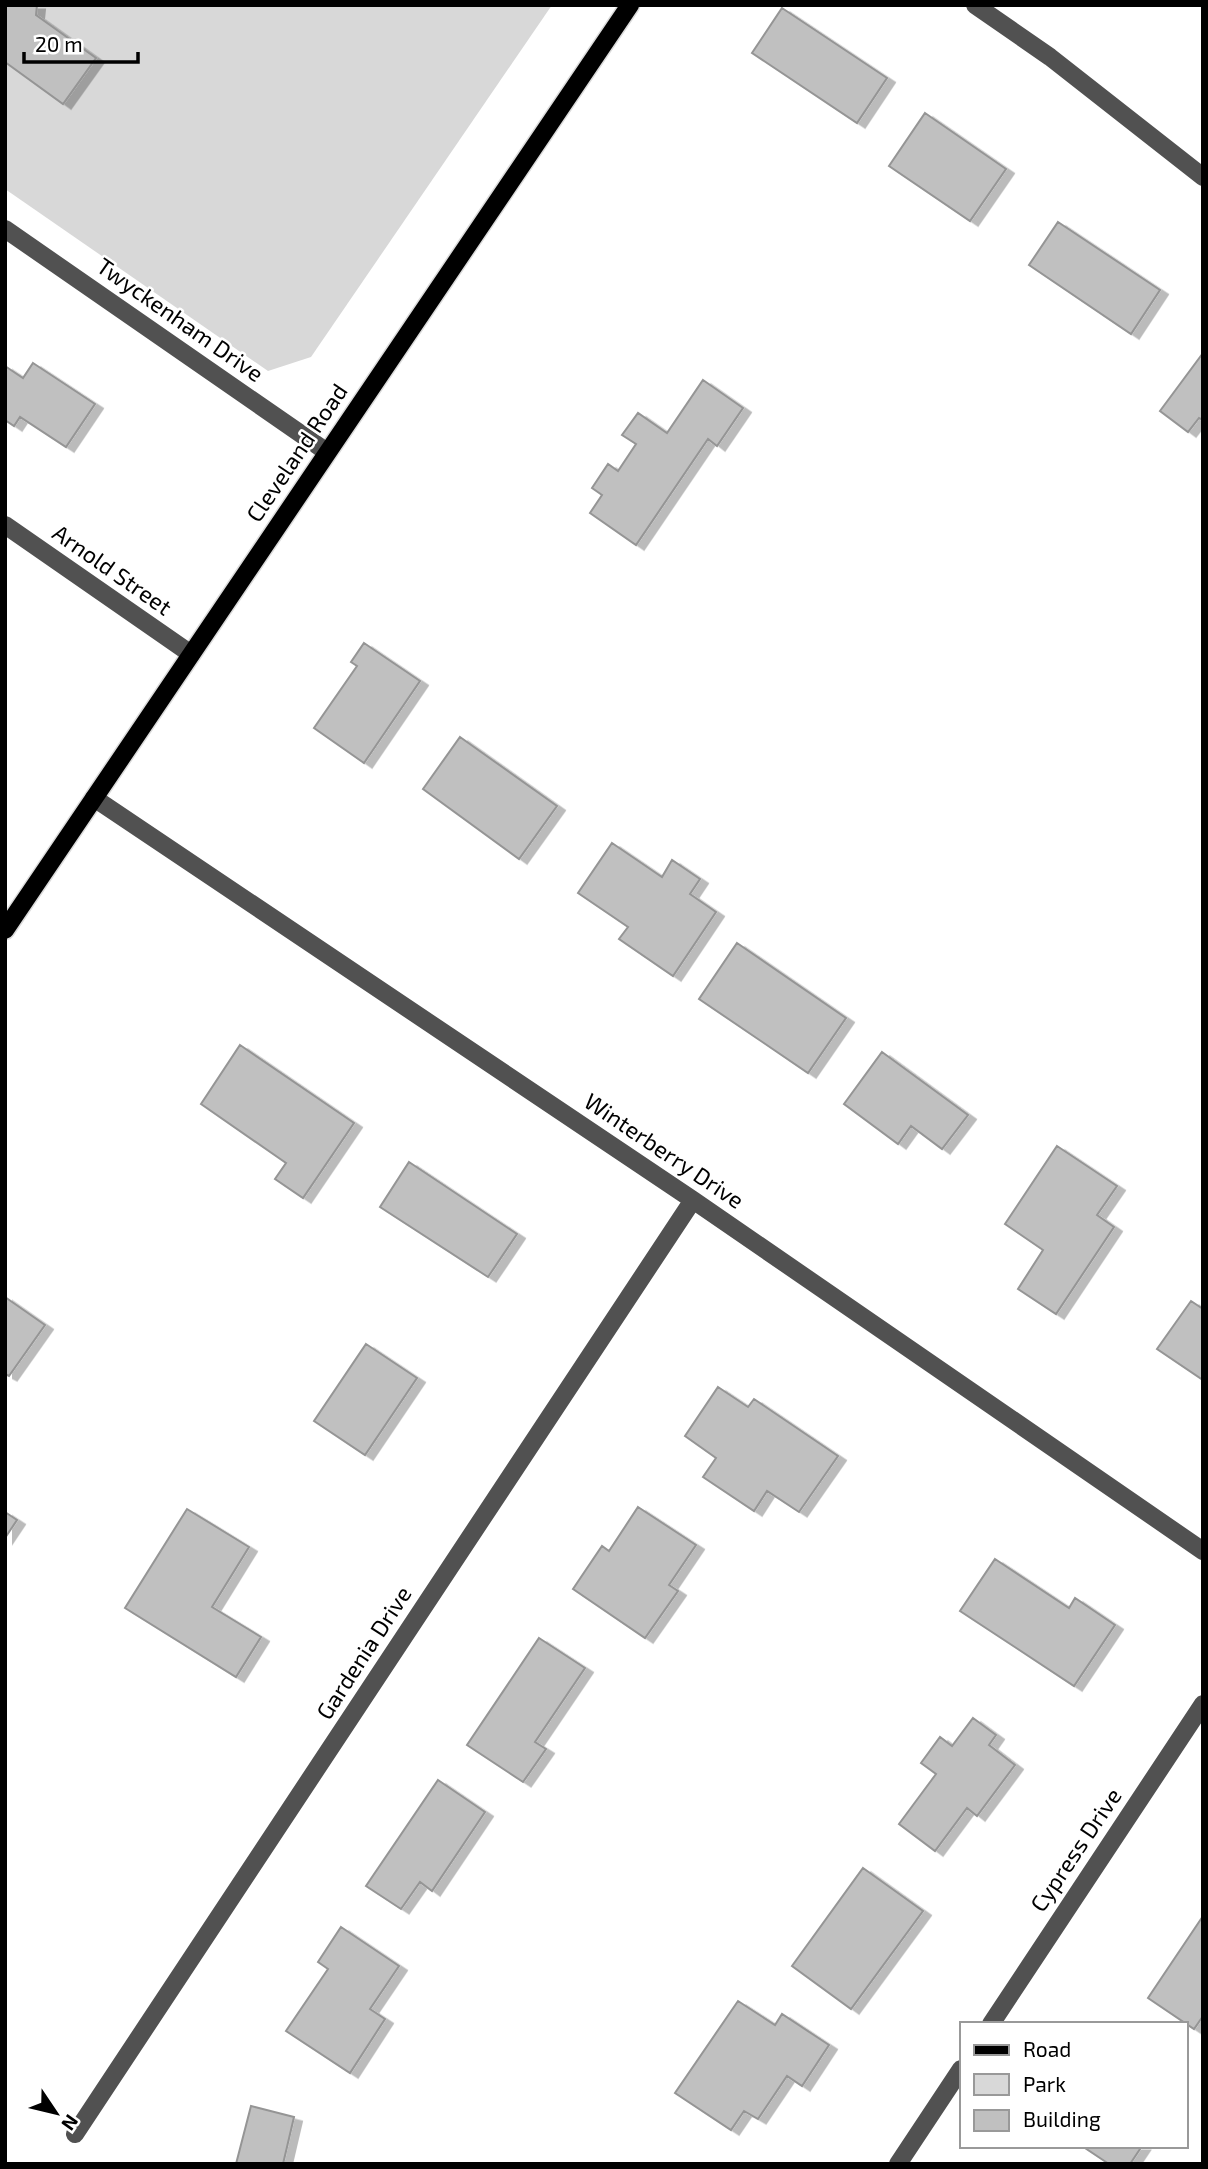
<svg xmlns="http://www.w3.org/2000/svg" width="1208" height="2169" viewBox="0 0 1208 2169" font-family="'Exo 2',sans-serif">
<defs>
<filter id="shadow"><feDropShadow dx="8" dy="4.5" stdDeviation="0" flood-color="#0004"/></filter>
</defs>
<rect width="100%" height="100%" fill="#fff"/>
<path fill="#d8d8d8" d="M5,5H552L311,357L268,371L5,189Z"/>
<path fill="#c0c0c0" stroke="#959595" stroke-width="2" filter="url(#shadow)" d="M5,5H37L36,15L96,58L63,104L5,62Z
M782,8L887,78L857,123L752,53Z
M925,113L1006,169L970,221L889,166Z
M1058,222L1160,290L1131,334L1029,265Z
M1203,353V420L1199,418L1188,432L1160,411Z
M33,363L95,404L66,447L20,417L14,426L5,420V366L23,378Z
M703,380L743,408L717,446L708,439L636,545L590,513L602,495L592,488L608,464L618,471L636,444L622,435L638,413L667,433Z
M364,643L420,681L364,763L314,728L357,666L351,662Z
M460,737L557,806L519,859L423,789Z
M612,843L662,877L672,860L700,879L690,894L716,912L673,976L619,939L628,927L578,893Z
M737,943L846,1018L808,1073L699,999Z
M240,1045L354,1123L303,1198L275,1179L286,1163L201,1104Z
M882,1052L968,1115L942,1149L911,1126L898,1144L844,1104Z
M1057,1146L1117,1186L1097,1215L1114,1227L1056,1314L1018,1289L1043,1250L1005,1224Z
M409,1162L517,1234L488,1277L380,1207Z
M5,1297L45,1325L9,1376L5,1374Z
M1191,1301L1203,1309V1380L1157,1349Z
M366,1344L417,1378L365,1455L314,1421Z
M718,1387L748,1407L754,1399L838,1456L799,1512L767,1491L754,1511L703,1477L716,1458L685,1436Z
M638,1507L696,1545L669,1585L678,1591L645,1638L573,1589L602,1546L609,1551Z
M187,1509L249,1547L212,1607L261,1637L236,1677L125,1608Z
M5,1512L17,1520L5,1538Z
M995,1559L1069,1608L1075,1598L1115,1625L1074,1686L960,1611Z
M539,1638L585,1668L535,1742L546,1749L523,1782L467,1745Z
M973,1718L996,1735L989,1745L1015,1765L977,1816L967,1808L935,1851L899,1824L936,1774L921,1763L940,1737L952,1746Z
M438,1780L485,1812L432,1891L420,1882L401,1909L366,1886Z
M863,1868L923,1911L851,2009L792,1966Z
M1203,1916V2016L1194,2029L1148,1998Z
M341,1927L399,1966L370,2009L385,2019L350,2073L286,2031L328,1969L318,1962Z
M738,2001L775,2025L782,2014L829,2045L802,2086L787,2076L758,2119L744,2111L731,2130L675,2093Z
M251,2106L294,2117L283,2164H236Z
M1082,2146H1142L1130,2164H1109Z"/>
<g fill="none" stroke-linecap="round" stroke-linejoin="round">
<g stroke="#dbdbdb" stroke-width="21">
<path id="major" d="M5,930L630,5"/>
</g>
<path stroke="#515151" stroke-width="18" d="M975,5L1050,57L1203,177
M5,229L327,452
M5,525L191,654
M94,798L693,1200L1203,1551
M991,2024L1203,1704
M75,2134L693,1200
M898,2164L961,2069"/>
<use href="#major" stroke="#000" stroke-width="18"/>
</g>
<g text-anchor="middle" stroke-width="5" stroke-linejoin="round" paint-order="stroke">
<g font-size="23" fill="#000" stroke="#fff">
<text transform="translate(180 320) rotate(35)" y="8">Twyckenham Drive</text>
<text transform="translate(297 453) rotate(-56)" y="8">Cleveland Road</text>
<text transform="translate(112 570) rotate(35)" y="8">Arnold Street</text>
<text transform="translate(664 1151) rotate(34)" y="8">Winterberry Drive</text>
<text transform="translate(364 1653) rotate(-57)" y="8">Gardenia Drive</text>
<text transform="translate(1076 1850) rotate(-56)" y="8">Cypress Drive</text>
</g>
</g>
<rect width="1208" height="2169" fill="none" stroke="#000000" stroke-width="14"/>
<rect x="960" y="2022" width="228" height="126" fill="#ffffff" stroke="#999999" stroke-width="2"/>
<rect x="974" y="2045" width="35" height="10" fill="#000000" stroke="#999999" stroke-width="2"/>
<text x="1023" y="2057" font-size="21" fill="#000000">Road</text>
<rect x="974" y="2074" width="35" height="21" fill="#d8d8d8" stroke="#999999" stroke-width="2"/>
<text x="1023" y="2092" font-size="21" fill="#000000">Park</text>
<rect x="974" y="2110" width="35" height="21" fill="#c0c0c0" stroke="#999999" stroke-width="2"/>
<text x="1023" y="2127" font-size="21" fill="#000000">Building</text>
<g transform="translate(56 2113) rotate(125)" stroke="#ffffff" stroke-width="5" paint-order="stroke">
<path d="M0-5L12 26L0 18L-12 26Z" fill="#000000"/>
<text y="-10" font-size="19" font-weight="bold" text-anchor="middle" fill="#000000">N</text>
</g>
<path d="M24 52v10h114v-10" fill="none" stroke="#000000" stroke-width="3.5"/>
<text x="35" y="52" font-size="21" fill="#000000" stroke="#ffffff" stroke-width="5" paint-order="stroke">20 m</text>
</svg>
